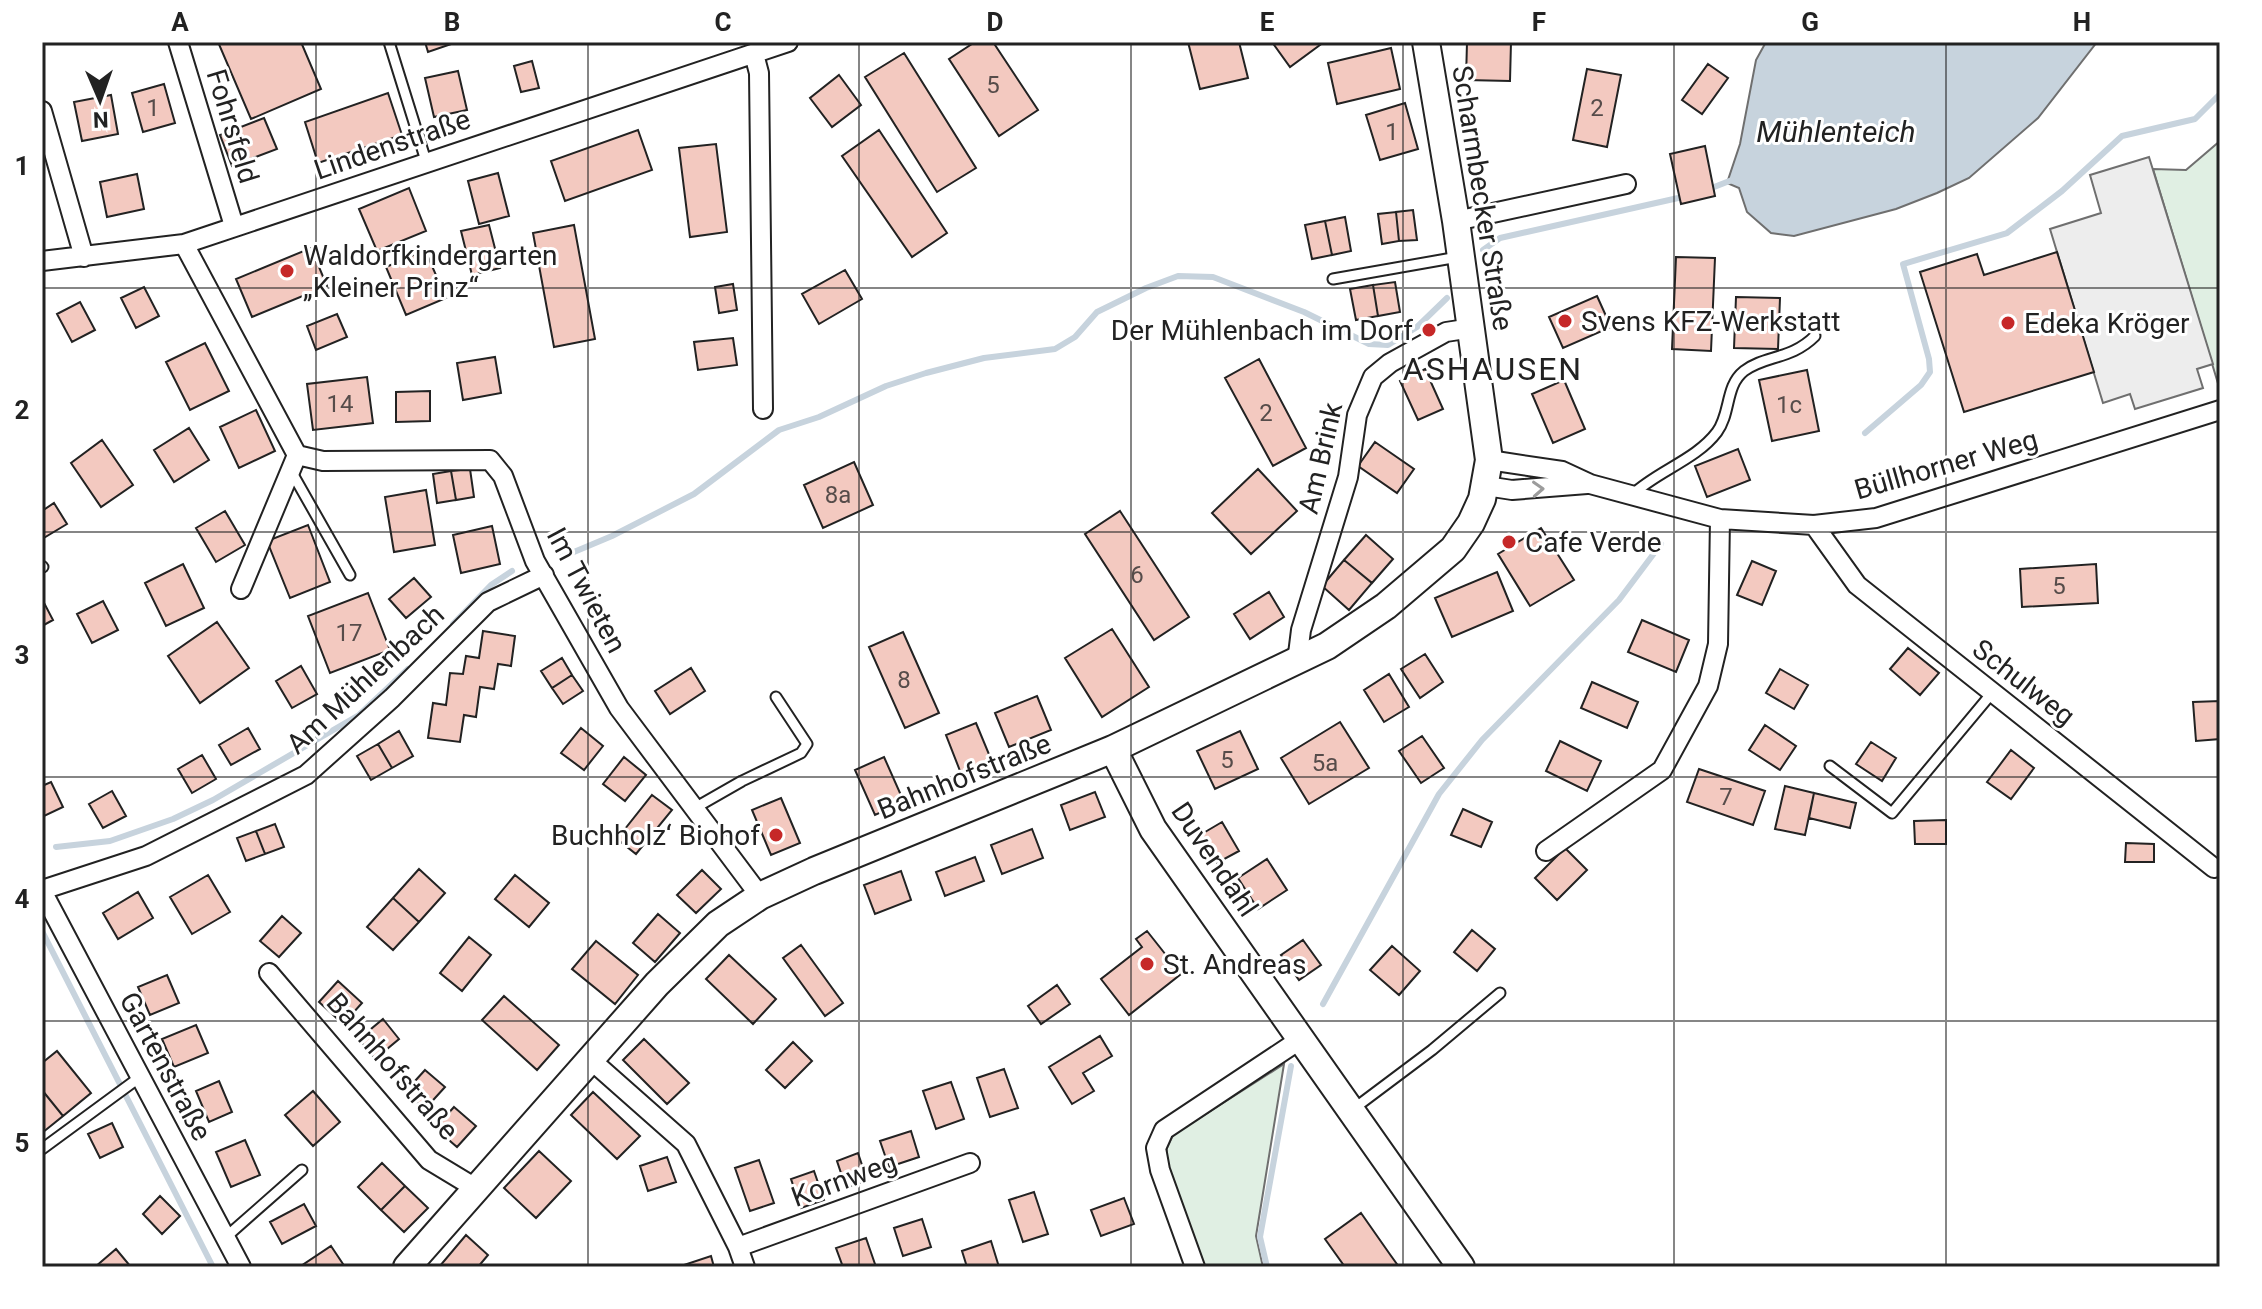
<svg xmlns="http://www.w3.org/2000/svg" width="2262" height="1309" viewBox="0 0 2262 1309" font-family="Roboto,sans-serif">
<rect width="100%" height="100%" fill="#fff"/>
<path fill="#e0efe3" stroke="#6f6f6f" stroke-width="2" d="M2220,141V390L2153,169L2186,170Z
M1284,1064L1256,1236L1263,1267H1202L1165,1164L1167,1148L1173,1135Z"/>
<path fill="#ededed" stroke="#6f6f6f" stroke-width="2" d="M2149,157L2213,364L2197,369L2203,388L2135,409L2130,394L2103,403L2050,229L2101,213L2090,175Z"/>
<path fill="#c7d3dd" stroke="#6f6f6f" stroke-width="2" d="M1766,42H2097L2038,118L1969,178L1937,193L1896,209L1794,236L1771,233L1747,212L1739,188L1727,183L1740,144L1756,60Z"/>
<g fill="none" stroke-linecap="round" stroke-linejoin="round">
<path stroke="#c7d3dd" stroke-width="6" d="M1709,189L1732,180
M1483,250L1500,238L1687,196
M1865,433L1921,385L1930,372L1929,359L1903,264L2007,233L2062,191L2122,136L2195,119L2220,94
M562,557L612,536L694,494L779,430L819,417L886,386L926,373L984,358L1055,349L1075,337L1097,312L1146,288L1178,276L1213,277L1304,312L1369,344L1388,345L1417,327L1447,298
M453,624L491,585L512,571
M56,847L110,841L173,819L213,800L359,715L408,669
M42,931L213,1267
M1323,1004L1439,794L1482,740L1619,600L1661,544
M1267,1267L1260,1237L1291,1066"/>
</g>
<path fill="#f3c9c0" stroke="#222" stroke-width="2" d="M218,42H301L321,89L251,119Z
M425,42H457L428,52Z
M975,42H993L1038,110L999,136L949,59Z
M1188,42H1239L1248,78L1200,89Z
M1272,42H1324L1290,67Z
M1467,42H1511L1510,81L1466,80Z
M1391,48L1400,89L1337,104L1328,63Z
M904,53L976,168L937,192L865,77Z
M532,61L539,88L521,92L514,66Z
M1708,64L1728,78L1702,114L1682,100Z
M1587,69L1621,75L1607,147L1573,140Z
M458,71L467,110L434,117L425,78Z
M839,75L861,105L832,127L810,98Z
M164,84L175,123L143,132L132,93Z
M388,93L402,135L318,163L305,122Z
M111,95L118,134L82,141L74,102Z
M1405,103L1418,149L1380,160L1366,115Z
M264,118L277,149L232,166L220,135Z
M638,130L652,170L565,201L551,161Z
M879,130L947,233L912,257L842,156Z
M716,144L727,232L690,237L679,148Z
M1705,146L1715,196L1681,204L1670,154Z
M498,173L509,216L479,224L468,181Z
M137,174L144,209L107,217L100,182Z
M409,188L426,231L377,251L359,209Z
M1413,210L1417,240L1399,241L1396,212Z
M1396,212L1399,241L1382,244L1378,214Z
M1345,217L1351,251L1332,255L1325,221Z
M1325,221L1332,255L1312,259L1305,225Z
M489,225L500,268L472,275L461,231Z
M574,225L595,339L554,347L533,233Z
M311,248L327,286L252,317L236,279Z
M425,250L446,298L406,315L386,267Z
M2057,252L2094,372L1964,412L1920,272L1977,254L1984,275Z
M1676,257L1715,258L1711,351L1672,349Z
M845,270L862,299L819,324L802,294Z
M1395,282L1400,312L1378,316L1373,285Z
M733,284L737,310L719,313L715,287Z
M1373,285L1378,316L1356,320L1350,289Z
M144,287L159,316L136,328L121,298Z
M1597,296L1611,327L1563,348L1549,317Z
M1736,297L1780,298L1778,349L1734,348Z
M80,302L95,330L72,342L57,314Z
M337,314L347,337L316,350L307,326Z
M733,338L737,365L698,370L694,342Z
M205,343L229,391L190,410L166,362Z
M495,357L501,393L463,400L457,363Z
M1259,359L1306,448L1273,466L1225,378Z
M1425,369L1443,409L1418,420L1400,381Z
M1807,370L1819,431L1772,441L1759,380Z
M367,377L373,423L313,430L307,384Z
M1564,380L1585,429L1553,443L1532,394Z
M430,391V421L396,422V392Z
M256,410L275,451L239,468L220,427Z
M189,428L209,460L174,482L154,450Z
M102,440L133,485L101,507L71,463Z
M1375,442L1414,469L1397,493L1358,466Z
M1738,449L1750,480L1707,497L1695,466Z
M854,462L873,505L823,528L804,485Z
M470,469L474,497L456,500L451,471Z
M1258,469L1297,511L1251,554L1212,513Z
M451,471L456,500L437,503L433,474Z
M426,490L435,545L394,552L385,497Z
M54,503L67,524L42,539V511Z
M225,511L245,545L216,562L196,528Z
M1120,511L1189,617L1154,640L1085,534Z
M308,525L330,582L290,598L267,541Z
M492,526L500,564L461,573L453,535Z
M1541,528L1574,580L1530,606L1498,554Z
M1366,535L1393,559L1372,583L1344,560Z
M1344,560L1372,583L1349,610L1322,586Z
M1752,561L1776,571L1762,605L1737,595Z
M183,564L204,608L166,626L145,583Z
M2096,564L2098,603L2022,607L2020,569Z
M1497,572L1513,611L1452,637L1435,598Z
M414,578L431,597L406,618L389,599Z
M1269,592L1284,617L1250,639L1234,614Z
M368,593L390,650L330,673L308,616Z
M42,599L53,620L42,626Z
M103,601L118,630L92,643L77,614Z
M1642,620L1689,640L1676,672L1628,652Z
M217,622L249,668L200,703L168,656Z
M1112,629L1149,687L1102,717L1065,658Z
M483,631L515,636L511,666L498,664L494,689L480,687L476,717L464,715L460,742L428,738L433,703L446,705L450,673L463,674L466,656L479,658Z
M903,632L939,713L905,728L869,647Z
M1908,648L1939,673L1920,695L1890,669Z
M1425,654L1443,682L1420,698L1401,669Z
M562,658L572,675L552,688L541,671Z
M301,666L317,694L292,708L276,681Z
M691,668L705,691L670,714L655,691Z
M1780,669L1808,685L1794,709L1766,693Z
M1389,674L1409,707L1384,722L1364,690Z
M572,675L583,691L563,704L552,688Z
M1592,682L1638,702L1627,728L1581,708Z
M1037,696L1051,730L1009,747L995,713Z
M2220,701V739L2196,741L2193,702Z
M1340,722L1369,768L1309,804L1281,758Z
M976,723L993,764L962,776L946,735Z
M1765,725L1796,746L1780,770L1749,750Z
M248,728L260,749L231,765L219,745Z
M581,728L603,746L584,770L561,753Z
M399,731L413,756L392,768L378,744Z
M1240,731L1258,769L1215,789L1197,751Z
M1422,736L1444,768L1421,783L1399,751Z
M1560,741L1601,761L1587,791L1546,771Z
M1871,742L1896,758L1882,781L1856,764Z
M378,744L392,768L371,780L357,756Z
M2011,750L2034,768L2011,799L1987,782Z
M202,755L216,779L192,793L178,769Z
M624,757L646,775L625,801L603,784Z
M884,757L904,802L875,815L855,770Z
M1699,769L1765,791L1753,825L1687,802Z
M51,782L63,807L42,817V786Z
M1785,786L1814,793L1805,835L1775,829Z
M112,791L126,816L103,828L89,804Z
M1095,792L1105,817L1070,830L1061,805Z
M1814,793L1856,803L1850,828L1809,818Z
M652,795L672,810L636,854L617,839Z
M781,798L800,843L771,855L752,810Z
M1463,809L1492,822L1481,847L1451,835Z
M1946,820V844H1915L1914,821Z
M1222,822L1239,851L1217,863L1200,835Z
M275,824L284,847L265,854L256,831Z
M1032,829L1043,858L1002,874L991,845Z
M256,831L265,854L246,861L237,838Z
M2126,843L2154,844V862H2125Z
M1565,848L1587,870L1557,900L1535,878Z
M975,857L984,881L945,896L936,872Z
M1267,859L1287,890L1258,909L1238,878Z
M419,869L445,893L419,922L393,898Z
M702,870L721,889L696,913L677,895Z
M901,871L911,900L875,914L864,885Z
M208,875L230,912L192,934L170,897Z
M515,875L549,903L529,927L495,899Z
M138,892L153,918L118,939L103,913Z
M393,898L419,922L393,950L367,927Z
M658,914L680,933L655,962L633,943Z
M282,916L301,933L279,957L260,941Z
M1472,930L1495,949L1477,971L1454,952Z
M1147,931L1181,974L1129,1015L1101,979L1142,947L1136,939Z
M469,937L491,955L462,991L440,973Z
M1303,940L1321,965L1299,980L1281,955Z
M596,941L638,975L615,1004L572,969Z
M801,945L843,1003L825,1016L783,958Z
M1392,946L1420,971L1399,995L1370,970Z
M729,955L776,999L753,1024L706,979Z
M167,975L179,1003L150,1015L138,987Z
M338,981L362,1003L343,1024L319,1002Z
M1057,985L1070,1004L1041,1024L1028,1006Z
M504,996L559,1045L537,1070L482,1020Z
M383,1019L399,1039L375,1059L359,1039Z
M196,1025L208,1053L174,1067L162,1039Z
M1100,1036L1112,1056L1083,1073L1094,1091L1072,1104L1049,1067Z
M644,1039L689,1083L667,1104L623,1060Z
M793,1042L812,1061L785,1088L766,1070Z
M57,1051L91,1093L63,1116L42,1090V1063Z
M1004,1069L1018,1108L990,1117L977,1078Z
M425,1070L445,1087L425,1109L405,1092Z
M219,1081L232,1112L209,1122L196,1091Z
M951,1082L964,1119L936,1129L923,1091Z
M42,1090L63,1116L42,1133Z
M313,1091L340,1122L313,1146L285,1115Z
M593,1092L640,1136L617,1159L571,1115Z
M454,1107L476,1126L457,1147L435,1128Z
M112,1123L123,1147L100,1158L88,1134Z
M911,1131L919,1157L889,1167L880,1141Z
M245,1140L260,1175L231,1187L216,1152Z
M539,1151L571,1181L536,1218L504,1188Z
M858,1153L867,1180L846,1188L837,1161Z
M667,1157L676,1182L648,1191L640,1166Z
M759,1160L774,1203L750,1211L735,1168Z
M382,1163L405,1186L381,1210L358,1187Z
M814,1171L824,1200L801,1208L791,1179Z
M405,1186L428,1208L404,1232L381,1210Z
M1034,1192L1048,1234L1023,1242L1009,1200Z
M160,1196L180,1216L162,1234L143,1214Z
M1124,1198L1134,1224L1101,1236L1091,1210Z
M304,1204L316,1226L282,1244L270,1222Z
M1361,1213L1389,1253L1399,1267H1345L1325,1239Z
M922,1219L931,1247L903,1256L894,1228Z
M466,1235L488,1255L478,1267H439Z
M866,1238L876,1267H843L836,1248Z
M991,1241L999,1267H967L962,1251Z
M331,1246L345,1267H302L301,1266Z
M116,1249L131,1267H95Z
M711,1256L714,1267H678Z"/>
<g fill="none" stroke-linecap="round" stroke-linejoin="round">
<g stroke="#222" stroke-width="13">
<path id="lane" d="M389,42L426,161
M1333,279L1458,257
M291,471L350,575
M1632,495C1657,471 1696,460 1717,432C1731,413 1725,386 1744,371C1765,355 1791,360 1815,336
M42,566L43,567
M1830,766L1892,813L1992,693
M693,809L742,781L801,753L807,744L776,697
M1352,1110L1432,1050L1500,993
M42,1149L140,1077
M226,1237L302,1170"/>
</g>
<g stroke="#222" stroke-width="22">
<path id="street" d="M178,42L234,226
M754,54L759,73L763,409
M42,111L84,257
M1456,221L1626,184
M184,244L297,455L323,461L490,460L503,476L535,561L619,708L760,896
M42,261L184,244L788,42
M1489,460L1562,471L1590,484L1720,519L1814,525L1876,518L2220,410
M1486,486L1512,490L1587,484
M1814,525L1857,585L2214,868
M241,589L297,455
M1297,662L1301,630L1348,477L1357,415L1373,377L1390,363L1446,332L1472,328
M1546,851L1662,770L1708,686L1718,644L1720,519
M42,890L146,856L306,775L392,698L488,602L544,575
M42,891L241,1267
M269,973L429,1160L477,1189
M591,1060L686,1144L738,1247L745,1267
M738,1247L970,1163
M1195,1267L1160,1170L1156,1148L1164,1130L1301,1039"/>
</g>
<g stroke="#222" stroke-width="30">
<path id="secondary" d="M1113,749L1153,829L1461,1267
M407,1267L657,984L718,924L760,896L814,871L1113,749L1327,646L1386,606L1453,549L1471,523L1482,499L1489,460L1456,221L1426,42"/>
</g>
<use href="#lane" stroke="#fff" stroke-width="9"/>
<use href="#street" stroke="#fff" stroke-width="18"/>
<use href="#secondary" stroke="#fff" stroke-width="26"/>
</g>
<defs><path id="oneway-chevron" d="M-2-3.5L2.5 0L-2 3.5" fill="none" stroke-width="1.6" stroke-linecap="round" stroke-linejoin="round" transform="scale(2)"/></defs>
<use stroke="#9c9c9c" href="#oneway-chevron" transform="translate(1538 489) rotate(-3)"/>
<path fill="none" stroke="#222" stroke-width="2" stroke-opacity="0.55" d="M316,42V1267M588,42V1267M859,42V1267M1131,42V1267M1403,42V1267M1674,42V1267M1946,42V1267M42,288H2220M42,532H2220M42,777H2220M42,1021H2220"/>
<g fill="#c62828" stroke="#fff" stroke-width="3">
<circle cx="287" cy="271" r="8"/>
<circle cx="1565" cy="321" r="8"/>
<circle cx="2008" cy="323" r="8"/>
<circle cx="1429" cy="330" r="8"/>
<circle cx="1509" cy="542" r="8"/>
<circle cx="776" cy="835" r="8"/>
<circle cx="1147" cy="964" r="8"/>
</g>
<g text-anchor="middle" stroke-width="6" stroke-linejoin="round" paint-order="stroke">
<g font-size="24" fill="#564c4a">
<text x="993" y="93">5</text>
<text x="153" y="116">1</text>
<text x="1597" y="116">2</text>
<text x="1392" y="140">1</text>
<text x="340" y="412">14</text>
<text x="1789" y="413">1c</text>
<text x="1266" y="421">2</text>
<text x="838" y="503">8a</text>
<text x="1137" y="583">6</text>
<text x="2059" y="594">5</text>
<text x="349" y="641">17</text>
<text x="904" y="688">8</text>
<text x="1227" y="768">5</text>
<text x="1325" y="771">5a</text>
<text x="1726" y="805">7</text>
</g>
<g font-size="28" fill="#222" stroke="#fff">
<text transform="translate(233 126) rotate(73)" y="10">Fohrsfeld</text>
<text transform="translate(392 144) rotate(-19)" y="10">Lindenstraße</text>
<text transform="translate(1483 198) rotate(81)" y="10">Scharmbecker Straße</text>
<text transform="translate(1320 458) rotate(-77)" y="10">Am Brink</text>
<text transform="translate(1946 464) rotate(-16)" y="10">Büllhorner Weg</text>
<text transform="translate(587 590) rotate(62)" y="10">Im Twieten</text>
<text transform="translate(365 679) rotate(-43)" y="10">Am Mühlenbach</text>
<text transform="translate(2024 682) rotate(38)" y="10">Schulweg</text>
<text transform="translate(964 776) rotate(-22)" y="10">Bahnhofstraße</text>
<text transform="translate(1215 859) rotate(56)" y="10">Duvendahl</text>
<text transform="translate(166 1066) rotate(62)" y="10">Gartenstraße</text>
<text transform="translate(393 1066) rotate(49)" y="10">Bahnhofstraße</text>
<text transform="translate(844 1179) rotate(-20)" y="10">Kornweg</text>
</g>
<g font-size="28" fill="#222" stroke="#fff" text-anchor="start">
<text x="303" y="265">Waldorfkindergarten<tspan x="303" dy="32">„Kleiner Prinz“</tspan></text>
<text x="1581" y="331">Svens KFZ-Werkstatt</text>
<text x="2024" y="333">Edeka Kröger</text>
<text x="1413" y="340" text-anchor="end">Der Mühlenbach im Dorf</text>
<text x="1525" y="552">Cafe Verde</text>
<text x="760" y="845" text-anchor="end">Buchholz‘ Biohof</text>
<text x="1163" y="974">St. Andreas</text>
</g>
<g font-size="30" font-style="italic" fill="#222" stroke="#fff">
<text x="1836" y="142">Mühlenteich</text>
</g>
<g font-size="32" letter-spacing="2" fill="#222" stroke="#fff">
<text x="1493" y="380">ASHAUSEN</text>
</g>
</g>
<rect width="2262" height="1309" fill="none" stroke="#ffffff" stroke-width="88"/>
<g transform="translate(100 100) rotate(178)" stroke="#ffffff" stroke-width="6" paint-order="stroke">
<path d="M0-6L14 30L0 20L-14 30Z" fill="#222222"/>
<text y="-12" font-size="22" font-weight="bold" text-anchor="middle" fill="#222222">N</text>
</g>
<rect x="44" y="44" width="2174" height="1221" fill="none" stroke="#222" stroke-width="3"/>
<g font-size="26" text-anchor="middle" font-weight="bold" fill="#222">
<text x="180" y="31">A</text>
<text x="452" y="31">B</text>
<text x="723" y="31">C</text>
<text x="995" y="31">D</text>
<text x="1267" y="31">E</text>
<text x="1539" y="31">F</text>
<text x="1810" y="31">G</text>
<text x="2082" y="31">H</text>
<text x="22" y="175">1</text>
<text x="22" y="419">2</text>
<text x="22" y="664">3</text>
<text x="22" y="908">4</text>
<text x="22" y="1152">5</text>
</g>
</svg>
